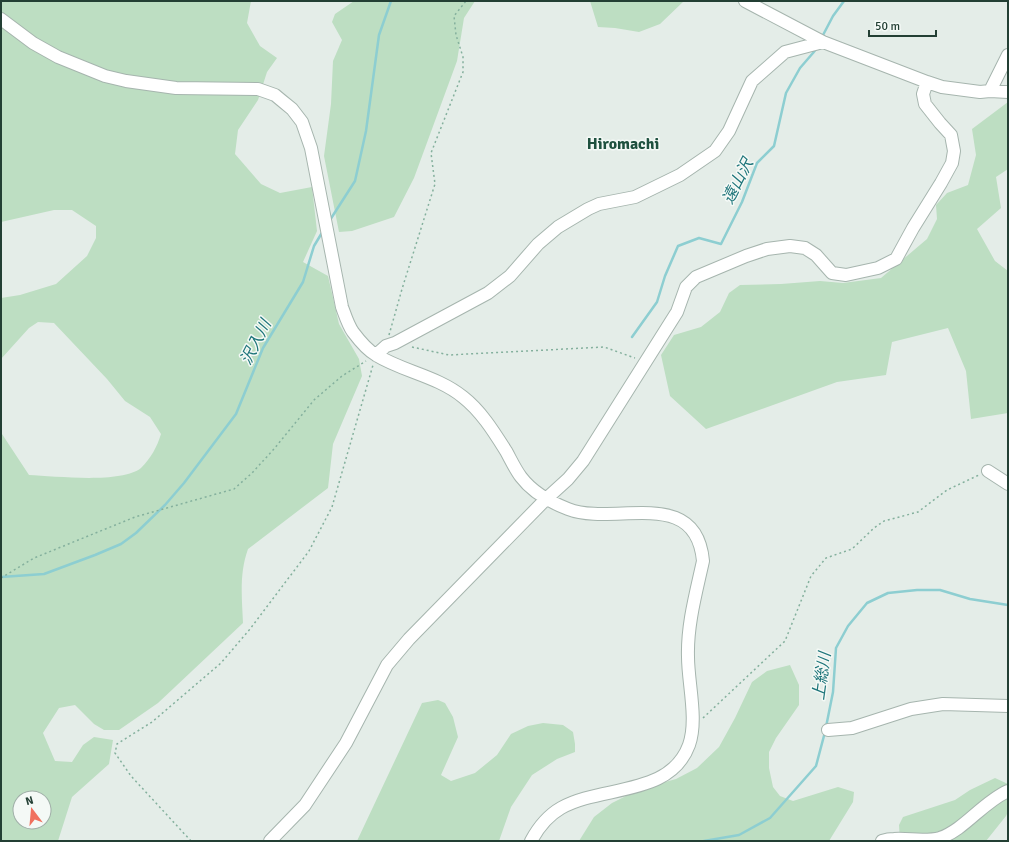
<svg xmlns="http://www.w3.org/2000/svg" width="1009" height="842" viewBox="0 0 1009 842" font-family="Signika,'Noto Sans JP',sans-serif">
<rect width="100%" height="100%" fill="#e4ede8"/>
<path fill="#bddec2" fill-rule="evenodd" d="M1,1H251L247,23L260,46L277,58L267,72L258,100L238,130L235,154L261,184L280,193L312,187L317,231L303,262L328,276L339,324L359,359L362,376L333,444L328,488L248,549C239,574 242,598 243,623L158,703L119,730H104L94,724L75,705L59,708L43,733L55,761L72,762L83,745L94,737L113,740L109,764L72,797L58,841H1V429L2,434L29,475C55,476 121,484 141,468C151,458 157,447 161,434L150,417L125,401L107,379L54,323L38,322L29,328L1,359V298L20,295L56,284L87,256L96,238V226L72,210H54L1,222ZM20,798H44V822H20Z
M354,1H475L464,18L457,61L414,178L394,217L352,231L339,232L324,156L331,104L333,61L342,40L332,22L335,14Z
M590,1H684L660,24L639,32L615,28L598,27Z
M1008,102V169L996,177L1001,208L977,229L995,261L1008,271V413L971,419L966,371L948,328L892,342L886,375L837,382L706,429L670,396L661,355L674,335L701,327L720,312L729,293L740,285L781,284L820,281L843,283L881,278L927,239L937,219L936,205L947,193L968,185L976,155L972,129Z
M790,665L799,685V705L776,738L769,752V768L773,787L780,796L793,801L838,787L854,792L853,802L829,841H579L594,817L612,803L640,789L676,779L697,768L719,747L735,718L752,682L767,671Z
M438,700L445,703L453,717L458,737L441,775L451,781L475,773L497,755L511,734L528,726L543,723L563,725L573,732L575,744V752L557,759L532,775L511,807L499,841H357L422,703Z
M995,778L1008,784V812L1006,816L986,841H900L899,825L903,817L955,800L970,790Z"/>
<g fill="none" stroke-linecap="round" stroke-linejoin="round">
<path stroke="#8dced1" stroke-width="2.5" d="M822,37L833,16L844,1
M330,220L355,181L366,131L379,35L391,1
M632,337L657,302L665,276L678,246L699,238L721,244L742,202L757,163L774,146L786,93L800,68L813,53L816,49
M1,577L44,574L95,555L121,544L136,533L165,505L184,483L236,414L263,348L303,282L314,246L323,231
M826,727L833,692L836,648L848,626L867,603L888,593L917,590H940L970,599L1008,605
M704,841L739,835L770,818L816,766L825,732"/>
<g stroke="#a6b5ae" stroke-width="14">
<path id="minor" d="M745,1L823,42L927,82L942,87L980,92L990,91L1008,92
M1,19L33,43L58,57L105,76L126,81L176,88L258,89L275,95L281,100L292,109L302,122L311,148L342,307C345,315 348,325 353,332C359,340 367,350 376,355C404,372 437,376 463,397C481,411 494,432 506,451C511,460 515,469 521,477C533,493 550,502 568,509C614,527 696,485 703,561C696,593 687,625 688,657C688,683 698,720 689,745C670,797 601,785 561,808C547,816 538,828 531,841
M990,91L1008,55
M376,355L386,346L395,343L488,293L510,276L538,244L558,227L588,209L599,204L635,197L680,175L715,151L729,131L752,81L785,52L823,42
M988,471L1008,484
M828,730L852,728L911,709L943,704L1008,706
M270,841L305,805L346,743L387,665L409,639L546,499L568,479L583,461L677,312L686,287L696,277L746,256L767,249L790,246L805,248L816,255L832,273L846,275L878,268L896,259L913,228L941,183L952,163L954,151L951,135L940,123L925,104L923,94L927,82
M882,841C885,840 890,839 894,839C909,838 924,842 940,838C964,830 983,802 1008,791"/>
</g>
<path stroke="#84b09d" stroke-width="1.5" stroke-dasharray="2 3" stroke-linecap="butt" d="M389,335L402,289L435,184L431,153L463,72V57L456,35L454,16L466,1
M412,347L449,355L604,347L635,358
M1,578L34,558L135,517L234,489L252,473L274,449L314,400L342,376L366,361
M703,718L785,641L811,576L826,558L852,549L874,528L884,521L918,512L947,490L979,475
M191,841L131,776L115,753L117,744L152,722L221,663L250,629L309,551L332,507L373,365"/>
<use href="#minor" stroke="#fff" stroke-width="12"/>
</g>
<g text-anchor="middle" stroke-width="3" stroke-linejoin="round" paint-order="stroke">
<g font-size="16" font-weight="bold" fill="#1f513f" stroke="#f4f9f6">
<text x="623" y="149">Hiromachi</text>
</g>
<g font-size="16" font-style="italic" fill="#1e757a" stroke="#f4f9f6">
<text transform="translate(737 181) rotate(-63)" y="6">遠山沢</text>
<text transform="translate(255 342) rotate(-63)" y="6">沢入川</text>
<text transform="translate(821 676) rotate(-82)" y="6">上総川</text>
</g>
</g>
<rect width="1009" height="842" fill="none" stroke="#233f34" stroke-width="4"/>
<g transform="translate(32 810) rotate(344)"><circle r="19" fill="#f4f9f6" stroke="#a0afa8"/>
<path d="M0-3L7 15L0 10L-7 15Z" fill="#f0715f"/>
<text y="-6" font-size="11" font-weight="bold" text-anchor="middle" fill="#233f34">N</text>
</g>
<path d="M869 30v6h67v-6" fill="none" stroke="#233f34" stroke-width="2"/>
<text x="875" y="30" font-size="12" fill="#233f34" stroke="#f4f9f6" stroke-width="3" paint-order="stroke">50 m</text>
</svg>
